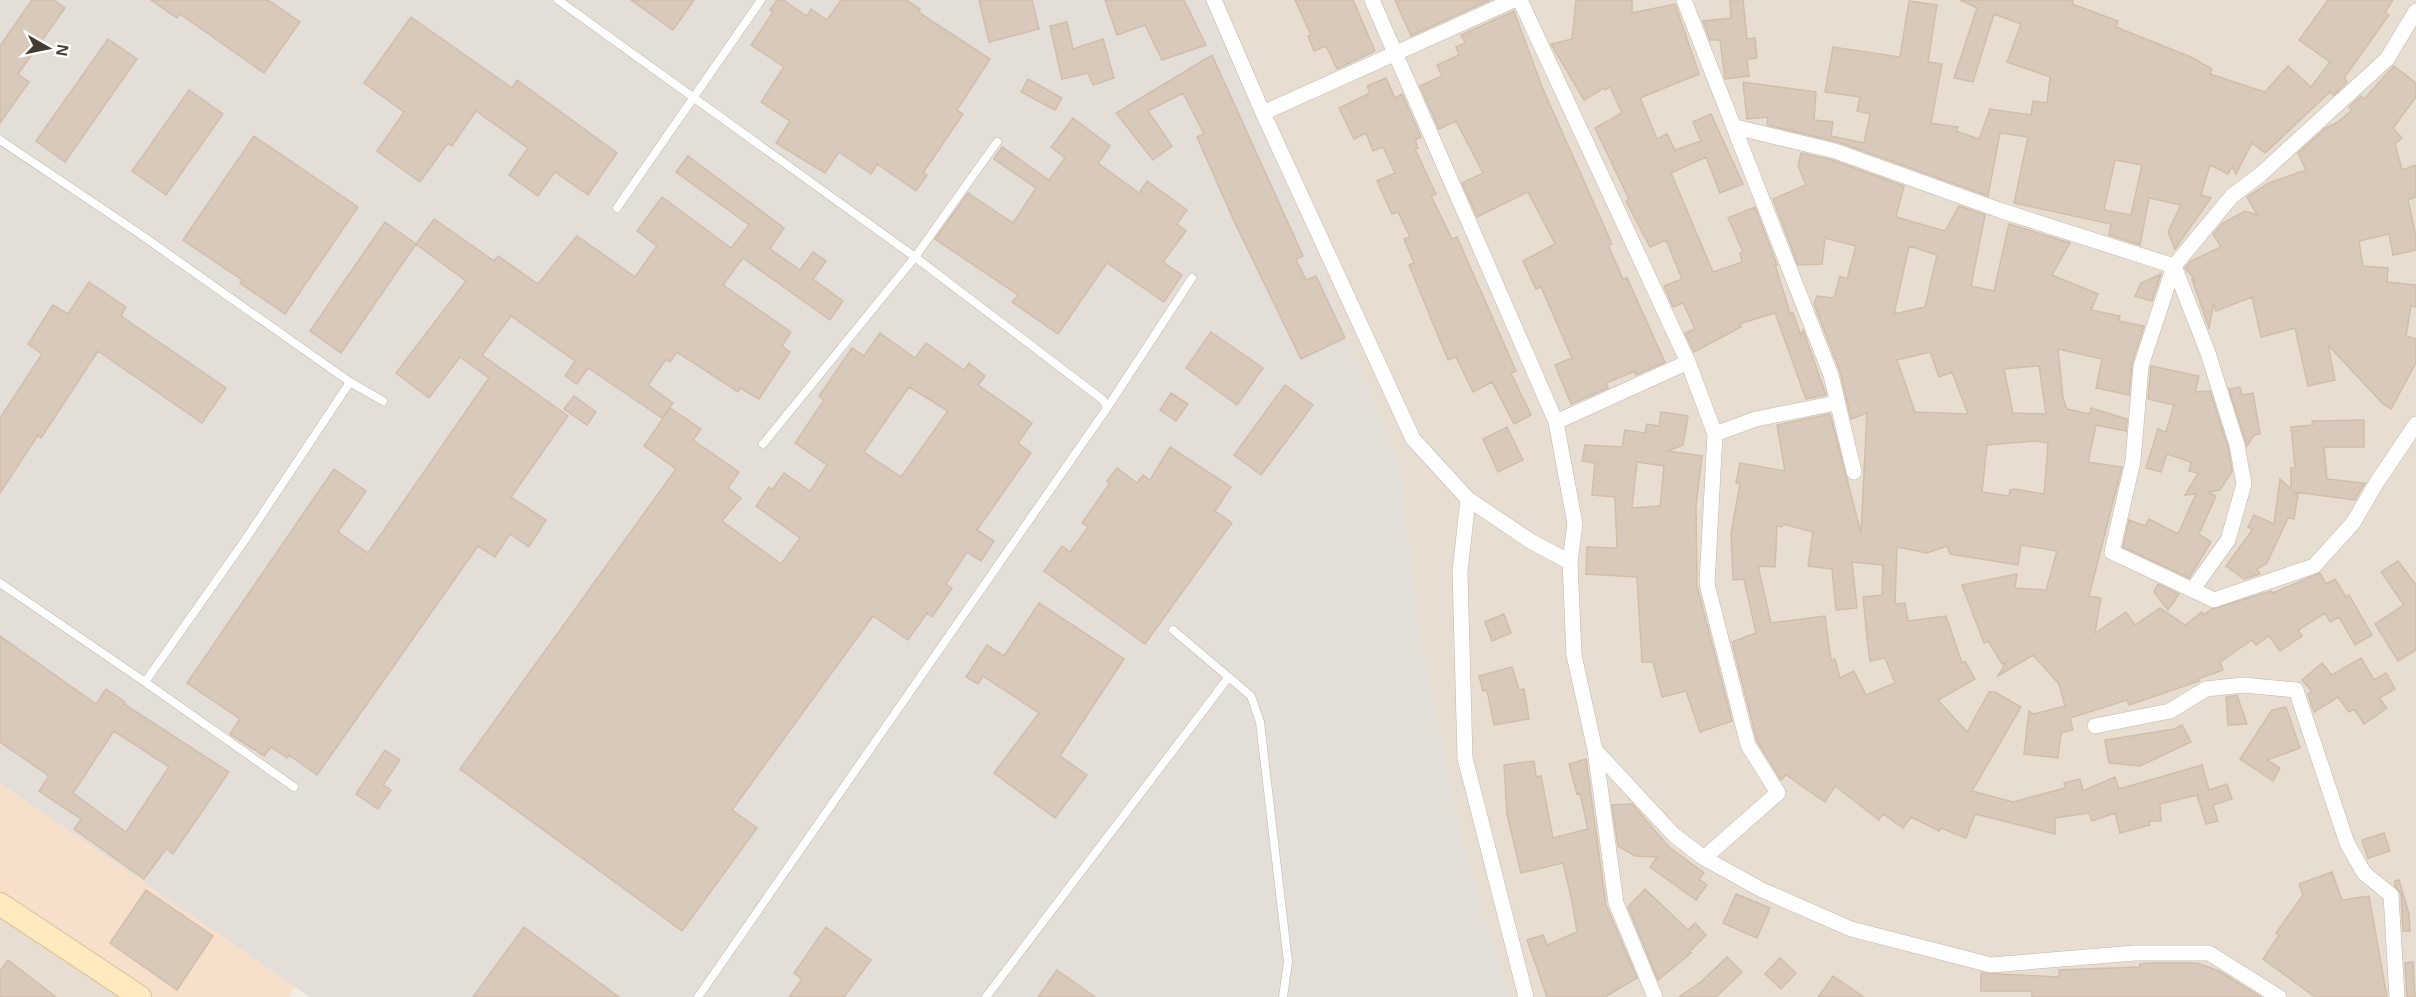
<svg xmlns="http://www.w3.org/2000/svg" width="2416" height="997" viewBox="0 0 2416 997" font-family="Arial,sans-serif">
<rect width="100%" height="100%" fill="#f2ece3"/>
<path fill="#e7ded1" d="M1211,0H2416V997H1509L1460,836L1417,624L1399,462Z
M0,904L140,997H0Z"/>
<path fill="#f6e0cc" d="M0,783L295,986L289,997H140L0,904Z"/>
<path fill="#e4ded8" d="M0,0H1211L1399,462L1417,624L1460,836L1509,997H310L0,783Z"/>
<path fill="#d8c9bb" stroke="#d0beab" stroke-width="1.5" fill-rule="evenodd" d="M32,0H54L65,8L18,74L29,82L0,123V46Z
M151,0H268L300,22L264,73L180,14L177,18Z
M631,0H694L673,30Z
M777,0H783L807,16L811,9L827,20L841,0H906L920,9L918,12L990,59L957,110L963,114L923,173L927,175L916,191L877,164L871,174L839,152L825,173L776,143L790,121L761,102L784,67L751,45L773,12L770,10Z
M979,0H1032L1039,29L989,42Z
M1105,0H1184L1206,45L1162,60L1145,25L1117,35Z
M1295,0H1353L1375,51L1337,69L1326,46L1314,51L1308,36L1311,35Z
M1395,0H1490L1411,36Z
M1576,0H1632V13L1675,4L1699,74L1640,98L1641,100L1657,139L1667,134L1675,150L1701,141L1693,122L1711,114L1743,184L1720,193L1706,157L1671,173L1713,272L1742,262L1740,253L1743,252L1728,218L1755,207L1777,265H1775L1790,313H1793L1801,336L1803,330L1826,395L1806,399L1775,313L1739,324L1741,327L1694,352L1685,333L1695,329L1683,303L1673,307L1664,286L1682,279L1666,240L1650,247L1626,201L1629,199L1595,128L1622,113L1610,87L1605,90L1604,88L1584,100L1551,44L1572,39Z
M1730,0H1743L1747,39L1755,38L1757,58L1747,59L1749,76L1725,79L1720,40H1710L1703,21L1731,18Z
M1960,0H2073L2072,4L2118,21L2116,27L2191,57L2212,69L2210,74L2265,92L2288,66L2311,87L2330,62L2299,40L2328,0H2393L2385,12L2389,15L2344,78L2347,82L2334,95L2330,92L2265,153L2252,143L2236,174L2232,167L2228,174L2210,165L2201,195L2211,198L2175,249L2168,232L2181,205L2149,198L2140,245L2109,235L2111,224L2014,203L2028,137L2000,133L1988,196L1838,142L1767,125L1768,117L1747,119L1743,82L1816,92L1814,120L1833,122L1831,136L1864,143L1870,114L1857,111L1860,97L1825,92L1833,47L1900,57L1909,1L1937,5L1928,62L1942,64L1931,123L1958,127L1956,131L1979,139L1990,109L2031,115L2033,101L2047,103L2050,77L2007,62L2021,24L1994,14L1973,82L1954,78L1977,8ZM2115,160L2142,165L2131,215L2104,210Z
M1514,11L1542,87L1612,244L1608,245L1623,279L1627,278L1665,362L1636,375L1635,371L1606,383L1608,388L1571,404L1555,365L1572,358L1541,287L1536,289L1523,261L1555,244L1528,192L1477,217L1462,183L1483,173L1456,121L1439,129L1420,86L1442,76L1437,65L1459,55L1456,47L1465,43L1461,35Z
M411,17L512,88L517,80L617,153L588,195L555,172L538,196L509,175L528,148L476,111L452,146L448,143L420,182L377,151L404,112L364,83Z
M1067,22L1073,49L1103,39L1114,78L1093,85L1088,73L1062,79L1050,26Z
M108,39L137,59L65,162L36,141Z
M1212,55L1303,256L1296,259L1306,280L1316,276L1345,338L1301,359L1234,221L1197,137L1204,134L1183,93L1148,111L1172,146L1153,160L1116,113Z
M2394,66L2416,83V97L2393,128L2402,138L2395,144L2402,170L2416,165V197L2408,200L2416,236V250L2393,255L2389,234L2359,241L2363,266L2388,268L2387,282L2416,285V307L2411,306L2406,336L2416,339V363L2391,409L2383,404L2328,345L2335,380L2308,386L2295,328L2261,337L2252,297L2216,311L2214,303L2209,328L2192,279L2196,281L2185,268L2191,261L2221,247L2213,234L2223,223L2245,211L2257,215L2247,197L2269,183L2306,170L2298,153L2326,128L2338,122L2352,110L2349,107L2361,96L2364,99Z
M1386,78L1395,98L1402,94L1421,137L1415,140L1418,148L1415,149L1436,194L1431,196L1452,239L1457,237L1516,371L1511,373L1531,415L1514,424L1492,382L1473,392L1456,357L1448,360L1409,265L1414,263L1404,239L1410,237L1398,212L1392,214L1377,181L1395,173L1383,147L1373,151L1366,133L1354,139L1339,108L1370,93L1367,86Z
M1028,79L1062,98L1055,110L1021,92Z
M189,90L223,114L166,195L132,171Z
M1073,118L1110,146L1098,163L1139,193L1147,181L1187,210L1177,224L1186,231L1163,262L1182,275L1164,302L1107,263L1058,334L1012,302L1018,295L935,239L968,193L1013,223L1036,188L994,159L1002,147L1049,180L1065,158L1051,147Z
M254,136L358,207L285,314L240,283L242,280L183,240Z
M1801,153L1832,160L1904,186L1896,217L1945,231L1959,206L1985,215L1971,286L1994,291L2009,224L2070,243L2052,275L2098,294L2091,310L2120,316L2119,321L2144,326L2132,363L2129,395L2096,388L2102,359L2058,349L2063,398L2067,409L2090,414L2091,408L2127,419L2126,431L2096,425L2088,462L2122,467L2089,596L2101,598L2095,633L2126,612L2135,625L2160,608L2185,625L2202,612L2203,615L2212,609L2271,591L2273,593L2320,573L2326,584L2335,579L2346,597L2349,595L2372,635L2355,645L2339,617L2330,622L2325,613L2298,630L2302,636L2280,651L2269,636L2256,645L2252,640L2220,662L2223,670L2198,679L2199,681L2129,705L2127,700L2070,718L2073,730L2061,733L2058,758L2024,754L2029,711L2034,714L2065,706L2059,684L2033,655L1998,676L2006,662L2002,664L1988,641L1984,643L1962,585L2017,574L2015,588L2046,590L2057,551L2021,545L2018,565L1950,554L1947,546L1927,553L1897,547L1895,604L1905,603L1908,621L1946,616L1962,663L1965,661L1975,679L1938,700L1967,732L1989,692H1995L2021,707L1972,791L2013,802L2065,788L2064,783L2080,779L2083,791L2115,777L2119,789L2202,765L2209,790L2227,784L2232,799L2213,805L2218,821L2206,824L2197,795L2160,804L2161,821H2149L2150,825L2120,833L2115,813L2092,821L2089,813L2055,818V834L1975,814L1966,838L1941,828L1939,831L1911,817L1903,828L1883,814L1879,820L1835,786L1825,802L1786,775L1781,780L1757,741L1732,642L1756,633L1744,579L1733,580L1731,533L1740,484L1736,483L1740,463L1785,471L1777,425L1830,414L1861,533L1867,413L1851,419L1840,371L1814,304L1817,296L1834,298L1840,276L1847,279L1856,246L1825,238L1822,264L1798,265L1773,199L1806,185L1798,166ZM1909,246L1937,255L1925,307L1894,314ZM1930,352L1939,377L1952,372L1968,414L1915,412L1897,360ZM2037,366H2039L2046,414L2013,413L2004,369ZM2035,441L2048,443L2044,494L2014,489L2010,490L2009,496L1982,492L1987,445ZM1783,524L1813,532L1808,566L1832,569L1836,610L1857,608L1852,562L1883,565L1882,595L1863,597L1867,638L1870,661L1885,658L1895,683L1866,695L1854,671L1840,678L1835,659L1831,660L1825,616L1771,623L1758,566L1775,567L1777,526L1782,527Z
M688,156L784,228L770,249L800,270L813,252L826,261L813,279L843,301L830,320L743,258L723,285L791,332L782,346L790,352L759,399L740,388L738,392L677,352L670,362L666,359L648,385L673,403L662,418L588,368L577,384L565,376L575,361L511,316L482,355L568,416L511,497L546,520L529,547L510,534L495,557L478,546L317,775L289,755L287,758L271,747L264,756L230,734L240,719L187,683L334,469L366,491L338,532L368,553L489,378L460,357L429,398L396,373L466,281L416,244L434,219L494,261L498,256L538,284L577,236L635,277L657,246L637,231L662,197L731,248L749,225L676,172Z
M385,222L416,244L341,353L310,331Z
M2161,274L2152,301L2135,296L2141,283Z
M89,282L126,307L121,316L226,388L202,423L98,351L41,438L38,435L0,493V418L42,354L28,344L53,305L68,314Z
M1211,332L1263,368L1237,405L1186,368Z
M880,333L915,358L926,343L964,370L969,363L985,376L978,385L1032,423L1018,443L1031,453L977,530L994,541L981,561L967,552L946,584L952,588L932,617L927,613L908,640L873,616L732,810L757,828L682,931L460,769L676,469L644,446L670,408L701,429L693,440L739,472L728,488L741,498L722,521L781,564L800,538L756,506L769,487L772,490L784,473L810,491L827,465L795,443L824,400L819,396L852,348L864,356ZM909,387L948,411L901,477L864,452Z
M2151,366L2199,376L2195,392L2210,391L2228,447L2232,471L2220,490L2208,492L2216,496L2199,534L2211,542L2189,578L2123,547L2129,520L2145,526L2149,519L2178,534L2196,494L2185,495L2198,473L2189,471L2191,462L2167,454L2161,472L2146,468L2158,429L2166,432L2174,405L2148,399Z
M1285,385L1313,405L1261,475L1234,455Z
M2240,387L2242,395L2253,393L2260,434L2254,435L2247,446L2229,389Z
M1171,393L1188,404L1176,421L1160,410Z
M574,396L596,412L587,425L564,409Z
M1661,412L1688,416L1683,445L1668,451L1702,456L1696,506L1697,586L1732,721L1700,732L1686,691L1662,697L1653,662H1642L1637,577L1586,574L1587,547L1617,548L1615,497L1592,495L1595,463L1582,461L1585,445L1622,447L1625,430L1645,433L1647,424L1659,426ZM1637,462L1664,466L1660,506L1632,508Z
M2364,420V447H2324L2327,479L2365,483L2355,500L2294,492L2298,495L2294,519L2288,518L2267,563L2257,569L2260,574L2244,579L2226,566L2253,529L2248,527L2254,515L2274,524L2280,479L2291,489V468H2295L2291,427L2313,425L2312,421Z
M1507,427L1523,460L1498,472L1483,439Z
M1170,447L1231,487L1215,511L1232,523L1145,644L1044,571L1062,546L1070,552L1088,527L1082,523L1110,483L1107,481L1117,468L1137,483L1143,475L1150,480Z
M2398,561L2416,585V650L2398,661L2375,624L2404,605L2381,572Z
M2158,584L2179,594L2168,610L2154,592Z
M1039,603L1124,659L1060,756L1087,775L1055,818L994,773L1039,713L983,676L978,684L966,677L987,645L1004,656Z
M1504,614L1511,633L1492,641L1485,622Z
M0,636L96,704L106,689L125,702L124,704L229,772L173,854L166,849L144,879L74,829L81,819L39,791L49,776L0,742ZM114,731L169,767L126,832L73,793Z
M2361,658L2374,680L2386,673L2395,689L2379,698L2387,708L2364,724L2354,709L2349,712L2338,697L2314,712L2308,694L2312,691L2302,680L2322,663L2332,675Z
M1512,667L1519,690L1524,689L1529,719L1494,725L1487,690L1483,691L1479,676Z
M2237,695L2247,724L2228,725L2226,697Z
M2286,707L2300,748L2267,760L2280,768L2273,781L2240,759L2272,710Z
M2182,725L2191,742L2140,766L2109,763L2105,740L2174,729Z
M385,750L400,760L383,785L391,790L378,809L356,794Z
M1586,759L1606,905L1637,978L1605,997H1547L1527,940L1543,935L1547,945L1577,932L1572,901L1563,863L1521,873L1507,814L1504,765L1534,761L1536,777L1541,776L1553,838L1588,829L1580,793L1577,794L1569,764Z
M1632,804L1669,847L1704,873L1699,879L1707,885L1696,900L1650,867L1657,857L1635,856L1618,846L1612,805Z
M2384,833L2390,851L2368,858L2362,840Z
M2332,872L2342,900L2369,896L2387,997H2315L2263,959L2279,935L2276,933L2303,895L2299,884Z
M2399,880L2409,914L2410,931H2403L2401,894L2395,886V881Z
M1645,889L1688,930L1695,923L1706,935L1689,952L1691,953L1658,980L1628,907Z
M146,890L213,936L177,990L110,943Z
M1736,894L1770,908L1757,938L1723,923Z
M524,927L619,997H473Z
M826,927L871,960L844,997H789L802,979L794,973Z
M1727,957L1742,972L1716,997H1679L1702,981Z
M1780,958L1796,973L1781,989L1765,974Z
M8,960L56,997H0V971Z
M2413,962L2415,997H2407L2405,963Z
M2148,963H2197L2219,971L2261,997H2032V991H1981V973L2059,977V970L2140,967V964Z
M1057,970L1095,997H1038Z
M1833,976L1864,997H1818Z"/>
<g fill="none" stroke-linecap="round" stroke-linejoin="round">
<g stroke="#c1b6a8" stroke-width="9">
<path id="lane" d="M558,0L915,257L1103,400L1107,408L698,997
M0,140L137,232L350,382L383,401
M617,208L761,0
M1107,408L1192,278
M763,444L915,257L997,142
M0,583L145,682L245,540L350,382
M1173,630L1251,696L1260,722L1288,962L1283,997
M145,682L294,787
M986,997L1228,678"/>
</g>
<g stroke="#c1b6a8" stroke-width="16">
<path id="street" d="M1214,0L1263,113L1413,439L1468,499L1532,542L1570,562L1574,655L1595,750L1616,903L1655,997
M1372,0L1556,422L1575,524L1570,562
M1520,0L1688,362L1715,434L1707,584L1748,745L1778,793L1704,858
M1684,0L1831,375L1854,472
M2416,11L2387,59L2261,174L2232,196L2174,266L2141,366L2133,461L2112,552L2214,600L2314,566L2353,523L2377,482L2416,424
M1263,113L1514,0
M1735,127L1835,151L2002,211L2174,266L2208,353L2237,445L2244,484L2228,540L2193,589
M1556,422L1688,362
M1715,434L1756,419L1836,403
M1468,499L1460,572L1465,758L1526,997
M2095,726L2170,711L2206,689L2243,685L2296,690L2347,843L2364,873L2391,895L2397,997
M1595,750L1674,835L1704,858L1762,890L1851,929L1991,965L2135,953H2209L2279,997"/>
</g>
<g stroke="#d8bf92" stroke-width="24">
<path id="secondary" d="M0,904L140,997"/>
</g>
<use href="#lane" stroke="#fff" stroke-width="8"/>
<use href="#street" stroke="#fff" stroke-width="15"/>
<use href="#secondary" stroke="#ffeac0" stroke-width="22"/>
</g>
<g transform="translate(48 48) rotate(99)" stroke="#ffffff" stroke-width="4.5" paint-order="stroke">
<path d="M0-4.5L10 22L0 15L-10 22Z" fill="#443c33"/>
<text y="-9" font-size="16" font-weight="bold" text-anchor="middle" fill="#443c33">N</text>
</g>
</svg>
